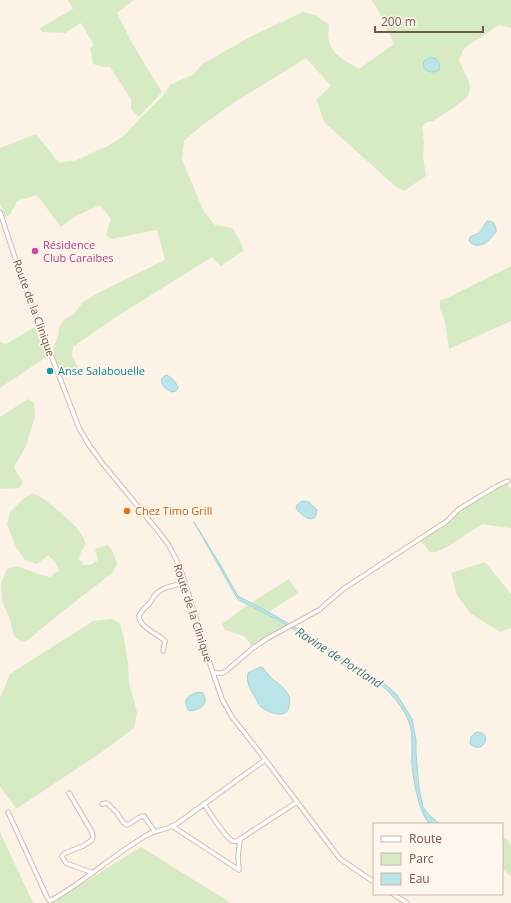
<svg xmlns="http://www.w3.org/2000/svg" width="511" height="903" viewBox="0 0 511 903" font-family="'Open Sans',sans-serif">
<rect width="100%" height="100%" fill="#fdf2e6"/>
<path fill="#d6ebc4" d="M68,0H134L117,13L132,43L162,92L139,117L131,109V99L110,67H104L93,64L90,48L94,45L81,23L65,33L42,32L40,28L73,9Z
M371,0H511V28L499,25L469,45L463,50L459,60L465,74L469,81L470,88L469,94L464,100L453,108L433,121L427,122L422,126L424,143L423,157L426,176L404,191L395,186L324,122C321,115 320,107 316,100L331,86L306,58L232,104L201,126L184,141L182,160L204,212L215,225L233,228L244,250L221,266L212,257L116,317L73,347L72,355L78,368L73,371L60,369L52,352L58,336L59,327L65,319L74,314L83,302L98,293L165,260L157,230L111,239L106,234L111,219L100,205L76,216L61,227L37,195L17,201L10,215L5,217L0,204V148L36,134L59,163L77,160L98,150L108,146L126,134L140,118L162,97L170,85L194,74L202,64L252,36L303,12L317,16L329,25C329,29 328,32 328,35C330,55 343,59 359,69L394,44L377,8Z
M511,266V321L449,349L445,321L440,309V300L447,298Z
M35,327L48,356L0,388V342L6,344Z
M28,399L34,403L35,416L26,446L14,467L23,482L19,488L0,489V417Z
M505,484H507L511,489V528L494,526L482,524L447,547L436,552H430L420,540L449,521L460,511L500,486Z
M32,493L41,497L60,512L76,527L83,537L86,544L81,552L79,559L84,565H91L98,560L95,549L108,545L113,552L117,564L113,572L51,621L28,640L22,642L14,636L9,617L2,601L1,583L7,569L17,566L41,575L50,577L59,570L55,562L48,555L37,564L25,560L16,547L7,525L10,512L23,499Z
M485,562L511,594V628L500,632L470,613L457,595L451,573Z
M289,579L298,593L269,612L251,603Z
M248,605L287,626L266,636L252,646L244,636L225,630L222,624Z
M112,619L120,623L124,638L128,663L129,683L137,712L134,728L102,752L16,809L0,786V698L10,674L93,621Z
M0,832L33,903H0Z
M502,837L508,840L511,846V877L502,868Z
M141,847L231,903H51Z"/>
<path fill="#bae4e7" stroke="#a0d4d9" d="M430,57C437,57 441,63 439,70C431,75 421,70 424,61Z
M487,221H490L494,223L496,228V232C490,240 479,252 469,241L470,237L479,233Z
M166,375C172,377 176,382 178,388L176,391L171,392C166,389 160,385 162,378Z
M302,501L309,502L317,510C316,513 317,515 315,517C310,523 299,513 296,508L297,505Z
M194,522L221,566L238,596L272,614L317,640L338,654L349,665L376,678L386,685L397,695L409,714L412,719L416,740V753L418,777L419,788L423,807L429,815L440,824H430C419,814 413,779 412,764C411,750 414,736 409,722C405,709 388,689 377,682C367,675 355,673 345,666C341,663 339,660 336,657C331,652 325,648 319,645C294,628 266,614 239,600L237,598Z
M262,667C265,670 267,673 270,677C276,682 284,687 288,694C290,698 290,701 289,706C287,720 269,713 261,707C258,704 257,700 255,697C250,689 246,683 248,673L258,668Z
M199,692L203,693C210,705 199,710 189,711C182,700 187,695 199,692Z
M476,732C493,731 485,756 470,744L471,737Z"/>
<g fill="none" stroke-linecap="round" stroke-linejoin="round">
<g stroke="#d1bbae" stroke-width="5.5">
<path id="street" d="M0,212L22,279L79,428L89,445L103,464L158,531L168,544L175,557L183,576L212,670L222,699L232,717L258,750L340,859L374,882
M163,651L165,641C158,634 139,627 139,616C141,611 145,608 149,604C151,601 153,598 155,595C162,587 175,585 185,583
M213,673H223L226,671L253,648L268,638L319,610L342,590L360,578L447,521L459,509L497,486L508,481
M69,793L92,832L93,837L92,840L83,846L65,853L62,856V857L66,863L93,873
M102,804L106,803L108,804L117,813L123,822L127,825C133,823 138,816 144,816L155,832
M204,804C210,813 223,834 231,840C234,842 234,841 237,841L297,802
M8,812L47,897L50,901C84,882 113,855 147,835C152,832 158,831 164,829C169,828 173,826 178,823L265,760
M172,826L239,870
M239,870L238,857L240,839
M393,894L407,903"/>
</g>
<use href="#street" stroke="#fff" stroke-width="3.5"/>
</g>
<circle fill="#d1479c" stroke="#fff6ed" stroke-width="1.5" cx="35" cy="251" r="4"/>
<circle fill="#0f9aa8" stroke="#fff6ed" stroke-width="1.5" cx="50" cy="371" r="4"/>
<circle fill="#e8710a" stroke="#fff6ed" stroke-width="1.5" cx="127" cy="511" r="4"/>
<g text-anchor="middle" stroke-width="3.5" stroke-linejoin="round" paint-order="stroke">
<g font-size="11" fill="#b23c85" stroke="#fff6ed" text-anchor="start">
<text x="43" y="249">Résidence<tspan x="43" dy="13">Club Caraibes</tspan></text>
</g>
<g font-size="11" fill="#77574a" stroke="#fff6ed">
<text transform="translate(34 308) rotate(70)" y="4">Route de la Clinique</text>
<text transform="translate(193 613) rotate(72)" y="4">Route de la Clinique</text>
</g>
<g font-size="11" fill="#0d838f" stroke="#fff6ed" text-anchor="start">
<text x="58" y="375">Anse Salabouelle</text>
</g>
<g font-size="11" fill="#c56008" stroke="#fff6ed" text-anchor="start">
<text x="135" y="515">Chez Timo Grill</text>
</g>
<g font-size="12" font-style="italic" fill="#3d767c" stroke="#fff6ed">
<text transform="translate(339 658) rotate(33)" y="4">Ravine de Portland</text>
</g>
</g>
<rect x="373" y="823" width="130" height="72" fill="#fff6ed" stroke="#c9b6ac"/>
<rect x="381" y="836" width="20" height="6" fill="#ffffff" stroke="#c9b6ac"/>
<text x="409" y="843" font-size="12" fill="#77574a">Route</text>
<rect x="381" y="853" width="20" height="12" fill="#d6ebc4" stroke="#c9b6ac"/>
<text x="409" y="863" font-size="12" fill="#77574a">Parc</text>
<rect x="381" y="873" width="20" height="12" fill="#bae4e7" stroke="#c9b6ac"/>
<text x="409" y="883" font-size="12" fill="#77574a">Eau</text>
<path d="M375 26v6h108v-6" fill="none" stroke="#77574a" stroke-width="2"/>
<text x="381" y="26" font-size="12" fill="#77574a" stroke="#fff6ed" stroke-width="3" paint-order="stroke">200 m</text>
</svg>
